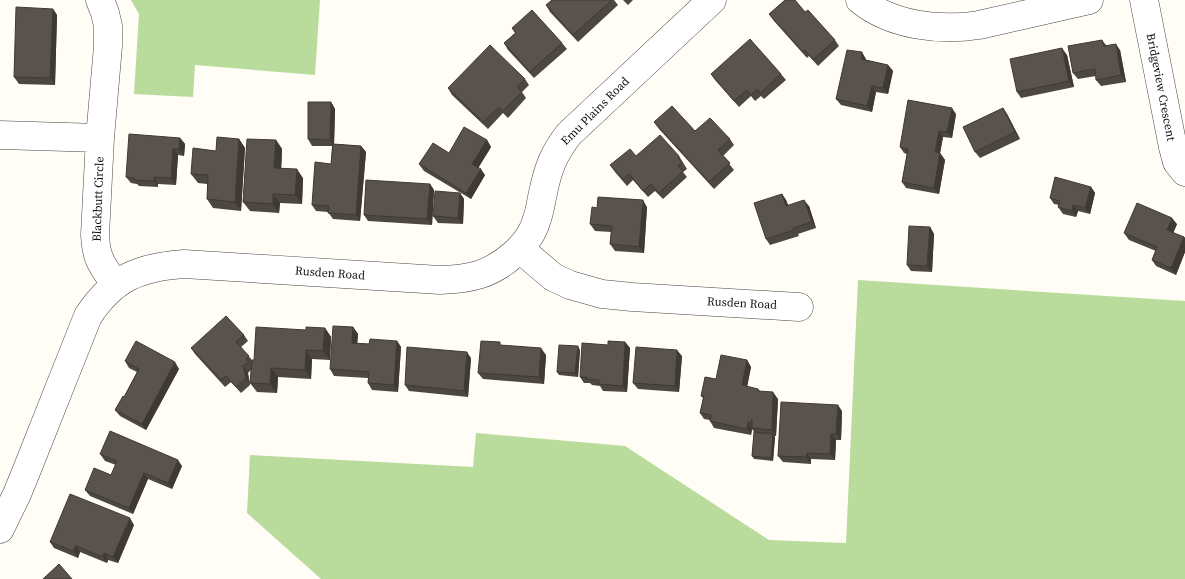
<svg xmlns="http://www.w3.org/2000/svg" width="1185" height="579" viewBox="0 0 1185 579" font-family="'Source Serif 4',serif">
<rect width="100%" height="100%" fill="#fffdf5"/>
<path fill="#b9dc9c" d="M131,0H320L315,75L195,65L193,97L134,94L139,14Z
M858,280L1185,301V579H321L247,513L250,455L473,467L476,433L625,446L769,540L846,543Z"/>
<g fill="none" stroke-linecap="round" stroke-linejoin="round">
<g stroke="#444" stroke-width="29">
<path id="minor" d="M100,0L105,13L108,26V46L100,138L95,235C96,259 102,265 115,284
M860,0C892,26 940,31 979,25L1089,0
M1144,0L1173,147L1177,162L1185,172
M0,135L100,138
M520,249L553,277L570,285L602,294L632,297L799,307
M0,529L17,494L26,472L88,316C113,278 139,267 184,264L440,280C471,279 490,275 514,254C525,244 533,234 537,219C540,211 541,201 543,193C548,168 554,153 569,134L712,0"/>
</g>
<use href="#minor" stroke="#fff" stroke-width="28"/>
</g>
<path fill="#4d4742" d="M552,0H614L618,5L578,42L550,12L546,5Z
M623,0H633L628,5Z
M53,9L57,15L55,85L19,84L14,77Z
M805,12L835,40L839,46L818,66L809,56L807,58L774,21L769,14Z
M512,28L562,43L567,49L534,78L508,50L504,43L515,33Z
M1102,40L1106,45L1120,50L1126,82L1101,86L1096,80V76L1078,79L1073,73Z
M1067,55L1074,87L1021,98L1017,92Z
M866,59V60L888,65L893,71L888,94L876,92L872,112L841,105L836,99Z
M711,74H781L786,80L764,99L761,96L755,101L751,96L739,107L715,80Z
M525,79L529,85L522,92L526,98L508,118L503,113L488,129L452,95L448,88Z
M331,102L335,109L334,144L361,146L366,152L360,221L333,219L328,212L316,211L312,205L331,164L332,146H312L308,139Z
M1003,108L1007,114L1020,139L980,158L975,152Z
M956,114L952,138L943,137L940,153L945,160L939,194L906,188L902,182L907,154L904,153L900,147Z
M654,122L730,139L734,145L723,156L734,170L714,189L659,129Z
M180,138L185,144L184,156L178,155L176,185L158,184V187L139,186L137,184L131,183L126,177Z
M239,139L245,148L241,211L213,208L207,199V184L198,183L191,174L216,151Z
M276,140L282,149L281,168L303,178L302,204L280,203L279,213L250,211L243,202Z
M487,140L491,147L478,168L485,175L471,199L424,171L419,164L449,153Z
M636,156H679L687,169L683,172L687,177L663,199L655,191L648,197L633,180L627,186L615,172L610,165Z
M430,184L434,190L432,225L368,221L364,215Z
M1091,187L1095,193L1090,214L1078,211L1076,217L1063,214L1058,207L1059,205L1054,204L1050,198Z
M460,193L464,199L463,224L438,223L433,216Z
M782,194L786,200L788,205L809,206L816,228L798,234L799,236L770,245L766,239Z
M647,207L644,253L615,251L610,244L611,232L595,231L590,224L597,208Z
M1177,224L1173,233L1184,237L1185,238V252L1176,275L1156,266L1152,260L1156,251L1129,240L1124,233Z
M930,227L934,234L932,272L911,271L907,265Z
M353,327L358,334L357,343L369,344L397,341L401,347L398,392L372,390L368,383V378L334,376L330,369Z
M325,328L331,337L330,360L312,359L311,379L278,377L277,393L257,392L250,383L251,370L248,373L250,385L241,393L231,382L225,387L195,354L191,348L244,335L248,341L241,347L252,360H254L306,330Z
M625,342L630,348L627,392L603,391L600,386L592,385L590,383H584L580,377L608,345Z
M502,346L546,355L544,384L483,379L478,373Z
M580,350L578,377L559,375L557,372Z
M682,356L679,392L638,389L633,383Z
M471,358L468,397L409,391L405,385Z
M747,360L751,367L747,387L758,389L760,391L778,399L776,436H774L775,437L773,461L754,459L752,456L754,432L752,429L751,435L714,428L710,421V420L704,419L700,413L703,398L701,396L716,379Z
M125,361L179,369L146,430L120,416L115,410L124,397L137,372L129,368Z
M842,411L841,440H836L835,460L811,459V464L783,462L778,456Z
M100,454L182,466L172,489L148,479L133,514L90,496L85,490L111,475L116,465L105,461Z
M134,525L118,563L108,560L107,563L80,552L78,558L54,548L50,542Z"/>
<path fill="#3f3936" d="M53,9L57,15L55,85L50,78Z
M1116,44L1120,50L1126,82L1121,75Z
M1062,48L1067,55L1074,87L1069,81Z
M862,52L866,59L865,65L861,59Z
M888,65L893,71L888,94L883,88Z
M872,86L876,92L872,112L867,106Z
M331,102L335,109L334,146L330,140Z
M952,108L956,114L952,138L947,132Z
M1003,108L1007,114L1020,139L1015,132Z
M939,131L943,137L939,159L935,152Z
M180,138L185,144L184,156L179,149Z
M239,139L245,148L241,211L235,202Z
M276,140L282,149L281,177L274,168Z
M487,140L491,147L477,170L472,164Z
M361,146L366,152L360,221L356,215Z
M173,149L178,155L176,185L171,178Z
M940,153L945,160L939,194L934,188Z
M297,169L303,178L302,204L295,195Z
M481,169L485,175L471,199L466,193Z
M154,177L158,184V187L154,181Z
M430,184L434,190L432,225L427,219Z
M1091,187L1095,193L1090,214L1085,208Z
M460,193L464,199L463,224L458,218Z
M273,194L280,203L279,213L273,204Z
M782,194L786,200L791,212L786,206Z
M643,200L647,207L644,253L639,247Z
M804,200L809,206L816,228L812,222Z
M1073,205L1078,211L1076,217L1072,211Z
M1172,218L1177,224L1172,236L1167,230Z
M930,227L934,234L932,272L927,266Z
M1184,237L1185,238V252L1176,275L1171,268Z
M353,327L358,334L357,349L352,343Z
M325,328L331,337L330,360L323,351Z
M397,341L401,347L398,392L394,385Z
M625,342L630,348L627,392L623,386Z
M578,346L580,350L578,377L575,373Z
M541,348L546,355L544,384L539,377Z
M306,350L312,359L311,379L305,370Z
M677,350L682,356L679,392L675,386Z
M467,352L471,358L468,397L464,391Z
M747,360L751,367L746,392L742,385Z
M175,362L179,369L146,430L142,424Z
M243,366L248,373L250,385L246,378Z
M271,368L278,377L277,393L270,384Z
M773,392L778,399L776,436L772,430Z
M838,405L842,411L841,440L836,434Z
M748,422L752,429L751,435L747,429Z
M773,434L775,437L773,461L771,458Z
M831,434L836,440L835,460L830,454Z
M807,453L811,459V464L806,457Z
M178,460L182,466L172,489L168,483Z
M144,473L148,479L133,514L129,508Z
M130,518L134,525L118,563L113,557Z
M76,546L80,552L78,558L73,551Z
M104,553L108,560L107,563L103,557Z"/>
<path fill="#5a524d" stroke="#3f3936" d="M552,0H612L573,35L546,5Z
M785,0H795L805,12L808,10L835,40L813,60L805,50L803,52L769,14Z
M16,7L53,9L50,78L14,77Z
M532,10L562,43L530,72L504,43L516,33L512,28Z
M750,39L781,74L760,93L757,89L751,95L747,90L734,101L711,74Z
M1102,40L1104,46L1116,44L1121,75L1096,80L1095,69L1073,73L1068,46Z
M490,45L525,79L517,87L522,92L503,111L499,107L483,122L448,88Z
M1062,48L1069,81L1017,92L1010,59Z
M847,50L862,52L861,59L888,65L883,88L872,86L867,106L836,99Z
M908,100L952,108L947,132L939,131L935,152L940,153L934,188L902,182L908,149L900,147Z
M308,102H331L330,140L308,139Z
M672,106L695,131L710,118L730,139L718,150L730,163L709,182L654,122Z
M1003,108L1015,132L975,152L963,127Z
M464,127L487,140L472,164L481,169L466,193L419,164L433,143L449,153Z
M129,134L180,138L179,149H173L171,178L154,177V181L134,180V178L126,177Z
M660,135L679,156L678,158L682,162L678,166L683,171L659,193L651,184L643,191L629,174L623,179L610,165L630,149L636,156Z
M217,137L239,139L235,202L207,199L208,175L191,174L193,148L216,151Z
M247,139L276,140L274,168L297,169L295,195L273,194V204L243,202Z
M333,144L361,146L356,215L328,213L329,206L312,205L315,162L331,164Z
M1055,177L1091,187L1085,208L1073,205L1072,211L1058,207L1060,201L1050,198Z
M366,180L430,184L427,219L364,215Z
M435,191L460,193L458,218L433,216Z
M782,194L786,206L804,200L812,222L793,228L794,230L766,239L754,203Z
M598,197L643,200L639,247L610,244L612,226L590,224L592,207L597,208Z
M1137,203L1172,218L1167,230L1184,237L1171,268L1152,260L1157,247L1124,233Z
M909,226L930,227L927,266L907,265Z
M226,316L244,335L236,342L249,356L246,359L249,362L243,366L246,378L236,387L226,376L221,380L191,348Z
M333,326L353,327L352,343L369,344L370,339L397,341L394,385L368,383L369,372L330,369Z
M256,327L306,330V327L325,328L323,351L306,350L305,370L271,368L270,384L250,383L252,360H254Z
M136,341L175,362L142,424L115,410L123,396L124,397L139,369L125,361Z
M481,341L500,342V345L541,348L539,377L478,373Z
M608,341L625,342L623,386L599,384V380L587,379V377H580L582,343L608,345Z
M559,345L578,346L575,373L557,372Z
M407,347L467,352L464,391L405,385Z
M636,347L677,350L675,386L633,383Z
M721,355L747,360L742,385L758,389V391L773,392L772,430L752,428V419L751,423L748,422L747,429L710,421L711,415L700,413L704,396H701L705,377L716,379Z
M781,402L838,405L836,434H831L830,454L807,453L806,457L778,456Z
M110,431L178,460L168,483L144,473L129,508L85,490L94,468L111,475L117,461L100,454Z
M754,432L773,434L771,458L752,456Z
M70,494L130,518L113,557L104,553L103,557L76,546L73,551L50,542Z
M59,564L72,579H43Z"/>
<g text-anchor="middle" stroke-width="5" stroke-linejoin="round" paint-order="stroke">
<g font-size="12" fill="#111" stroke="#fff">
<text transform="translate(1161 87) rotate(79)" y="4">Bridgeview Crescent</text>
<text transform="translate(595 111) rotate(-45)" y="4">Emu Plains Road</text>
<text transform="translate(98 199) rotate(-88)" y="4">Blackbutt Circle</text>
<text transform="translate(330 273) rotate(4)" y="4">Rusden Road</text>
<text transform="translate(742 303) rotate(3)" y="4">Rusden Road</text>
</g>
</g>
</svg>
